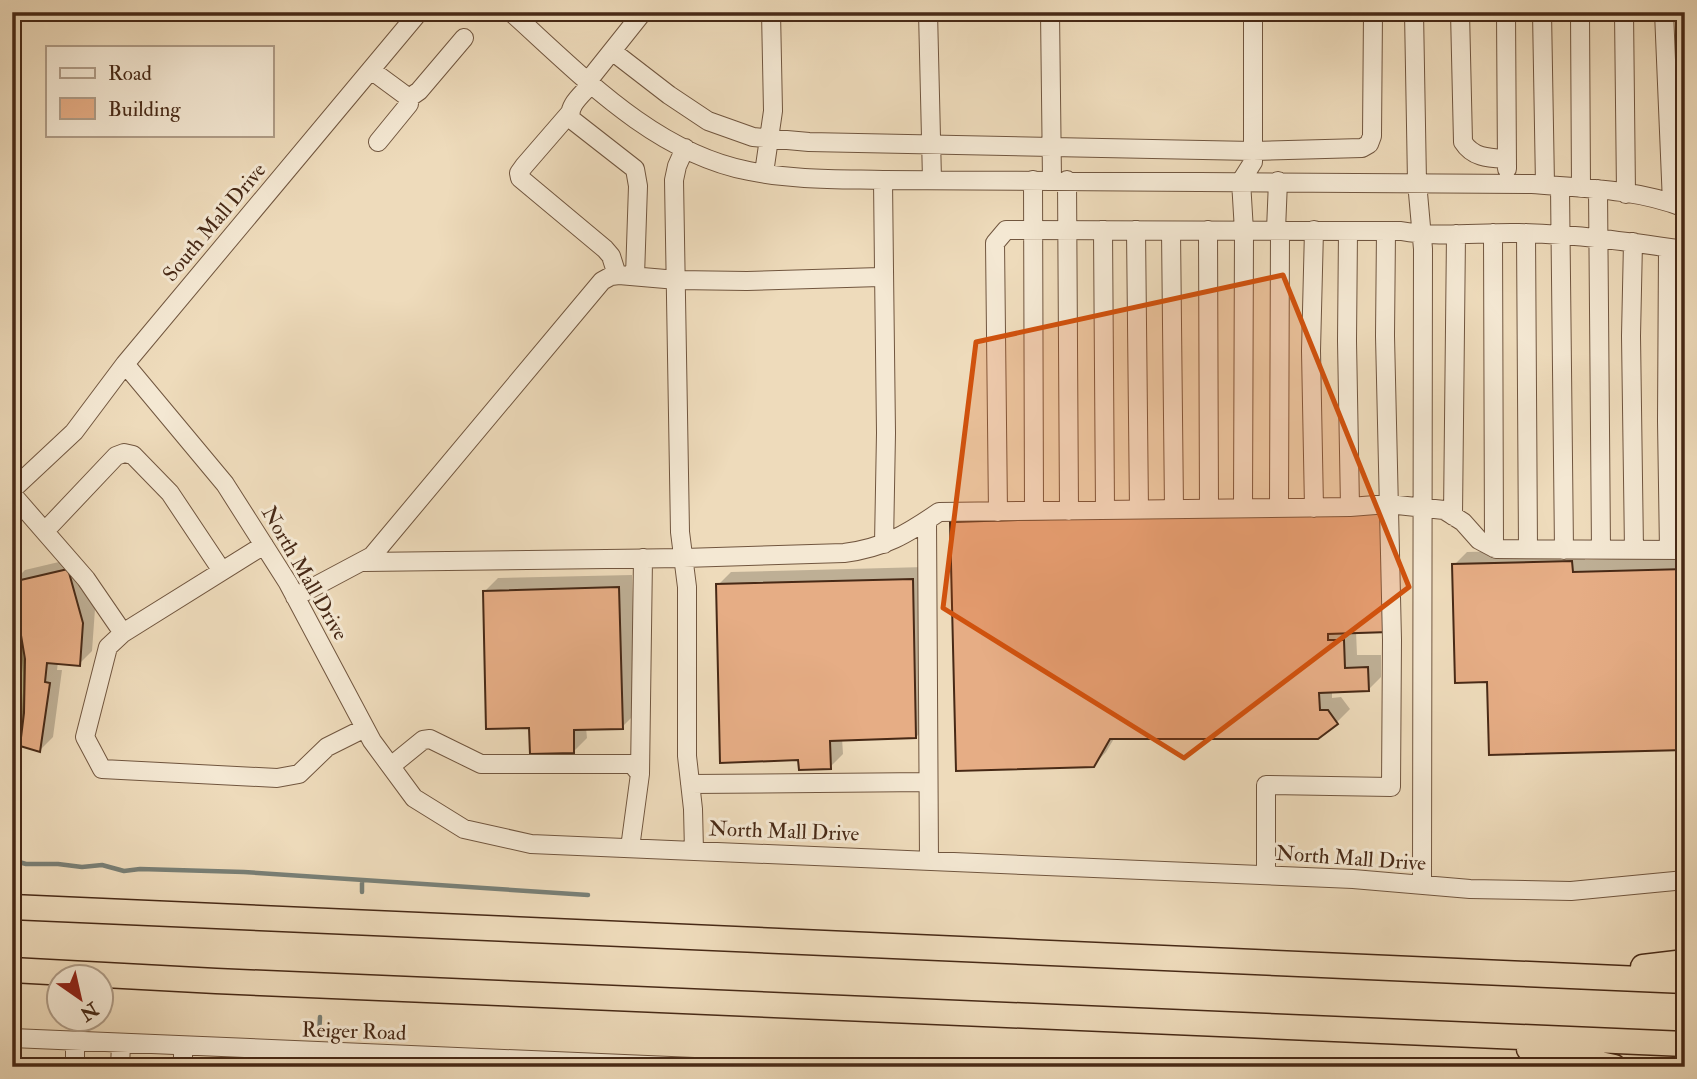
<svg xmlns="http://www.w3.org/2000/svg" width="1697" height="1079" viewBox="0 0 1697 1079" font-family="'IM FELL Double Pica',serif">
<rect width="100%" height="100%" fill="#eedbbb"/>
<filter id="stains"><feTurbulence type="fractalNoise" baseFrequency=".00286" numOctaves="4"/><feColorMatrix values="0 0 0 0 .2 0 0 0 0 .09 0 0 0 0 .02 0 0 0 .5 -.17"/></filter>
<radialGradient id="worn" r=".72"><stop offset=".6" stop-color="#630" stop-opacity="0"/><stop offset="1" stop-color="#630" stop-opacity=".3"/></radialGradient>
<path fill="#c0be8b" stroke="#847450" stroke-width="2" d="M12,592C27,648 26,698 19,755H12Z"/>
<path fill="#0003" d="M1398,497L1401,617L1388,630L1356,631L1357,655H1381V677L1368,690L1332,691V698L1341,697L1350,709L1337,722L1317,737H1115L1106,752L1093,766L952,523L965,510Z
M1585,549V560L1685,557V748L1489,680L1454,565L1467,552Z
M80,557L95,609L92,651L79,664L58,662L57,670H62L53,737L40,750L26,713L27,658L12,583L25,570Z
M925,567L929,724L916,737L842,738L843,754L830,767L800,759L718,585L731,572Z
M632,575L635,714L622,727L586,728L587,738L574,751L531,726L485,591L498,578Z"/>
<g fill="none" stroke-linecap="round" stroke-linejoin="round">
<path stroke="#798077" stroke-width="4.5" d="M12,860L26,864H58L82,867L102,865L124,871L140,869L244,872L588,895
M362,883V892
M319,1037L320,1017"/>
</g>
<path fill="#e6ad85" stroke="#472916" stroke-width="2" d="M1386,509L1389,632L1328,634V640H1344L1345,668L1368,667L1369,691L1319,693L1320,710H1328L1338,724L1318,739H1110L1094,767L956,771L950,522Z
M1572,561L1573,572L1685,569V750L1489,755L1487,682L1455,683L1452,564Z
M68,569L83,623L80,666L47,663L45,682L50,683L40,752L20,746L24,713L25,659L12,582Z
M913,579L916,738L830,741L831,769L799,770L798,760L720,763L716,584Z
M619,587L623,729L574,730V753L530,754L529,728L486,729L483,591Z"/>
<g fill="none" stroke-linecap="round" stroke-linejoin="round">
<g stroke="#71563f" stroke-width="20">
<path id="minor" d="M511,12C580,74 654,153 749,171C793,180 838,179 883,180L1532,184C1582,188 1638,189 1685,208
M928,12L932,180
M1050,12L1052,180
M1414,12L1417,182L1423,249L1422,885
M1460,12L1463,142C1473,158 1489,158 1507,159
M1506,12L1507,169
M1542,12L1545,185
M1580,12L1581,188
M1624,12L1626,194
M1664,12L1672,203
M612,51L669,95L708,121L753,137L809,142L1052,147L1253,151L1362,148L1369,144L1372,136L1373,12
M371,70L409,98L419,91L464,38
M588,81L643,12
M591,84C583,94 567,105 571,119L635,169L638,186L635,276
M569,114L524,166L519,173L520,178L605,249L611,256L617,275
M378,142L409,104V98
M685,148L677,166L674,180L680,532L687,587V756L693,809L694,851
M764,173L773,111L771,12
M1033,180L1034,511
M1067,180L1069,511
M1560,187L1564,550
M1598,189L1601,550
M1103,230L1105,510
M1136,230L1139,510
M1208,230L1209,509
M1276,230L1278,181
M1314,230L1311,351L1314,508
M1171,231L1174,509
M1348,231L1347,341L1350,507
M1493,233L1494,548
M1526,233L1528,549
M1633,242L1631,336L1634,550
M1668,248L1667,421L1669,550
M884,270L886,433L884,544
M125,364L225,484L288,583L372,741L414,798L464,829L531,844L1353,879L1470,889L1571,891L1685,880
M12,490L74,432L125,364L419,12
M12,494L86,579L123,633L108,647L85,737L102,769L277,778L299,774L327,747L365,728
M1243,508L1244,231L1241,181L1253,162V12
M1279,508L1280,230
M998,512L995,243L1006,230L1401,231C1440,238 1480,232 1519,233C1575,234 1630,242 1685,250
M1453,516L1456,234
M927,521L929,860
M45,531L116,456L124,453L133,455L170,493L222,571
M364,562L684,558L844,553C884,548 907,534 939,512L1350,507L1388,504L1444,510L1463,522L1479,540L1496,549L1685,550
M295,597L372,556L602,281L611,276L619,275L677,280L747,281L880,277L884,270L883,180
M123,633L264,545
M391,766L423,740L430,739L481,764H632L640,774L630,848
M640,774L643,558
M690,784L928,782
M1266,875V785L1391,787L1392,640L1385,336L1386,231
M12,1038L694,1067
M75,1067V1042
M120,1067L121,1044
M183,1067V1047"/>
</g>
<g stroke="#472916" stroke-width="27">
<path id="highway" d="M12,907L1685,981
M1643,967L1685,962
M12,970L216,981L1685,1044
M1529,1049L1614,1067"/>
</g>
<use href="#minor" stroke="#f4e8d3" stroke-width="18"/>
<use href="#highway" stroke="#eedbbb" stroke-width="24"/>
</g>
<path fill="#d0520e" fill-opacity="0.2" stroke="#d0520e" stroke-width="5" stroke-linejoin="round" d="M1283,275L1409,587L1184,758L943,608L976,342Z"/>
<g text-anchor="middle" stroke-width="6" stroke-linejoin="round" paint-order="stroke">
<g font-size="21" fill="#472916" stroke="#f4e8d3">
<text transform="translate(214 222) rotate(-50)" y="7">South Mall Drive</text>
<text transform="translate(305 573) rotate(60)" y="7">North Mall Drive</text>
<text transform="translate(784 831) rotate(2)" y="7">North Mall Drive</text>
<text transform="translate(1351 858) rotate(4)" y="7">North Mall Drive</text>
<text transform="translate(354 1031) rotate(2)" y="7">Reiger Road</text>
</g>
</g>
<rect width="1697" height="1079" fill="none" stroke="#eedbbb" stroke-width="42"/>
<rect x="14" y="14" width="1669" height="1051" fill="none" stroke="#472916" stroke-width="3.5"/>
<rect x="21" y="21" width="1655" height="1037" fill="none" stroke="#472916" stroke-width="2"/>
<rect x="46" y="46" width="228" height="91" fill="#f4e8d3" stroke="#af9c87" stroke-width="2"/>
<rect x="60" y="68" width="35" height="10" fill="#f4e8d3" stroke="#af9c87" stroke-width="2"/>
<text x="108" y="80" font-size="21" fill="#472916">Road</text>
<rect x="60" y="98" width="35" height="21" fill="#e6ad85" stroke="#af9c87" stroke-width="2"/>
<text x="108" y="116" font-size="21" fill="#472916">Building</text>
<g transform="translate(80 998) rotate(146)"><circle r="33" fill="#f4e8d3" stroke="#af9c87" stroke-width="2"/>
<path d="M0-5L12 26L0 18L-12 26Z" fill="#8f2418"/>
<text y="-10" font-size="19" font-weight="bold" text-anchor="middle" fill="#472916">N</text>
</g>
<rect width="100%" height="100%" filter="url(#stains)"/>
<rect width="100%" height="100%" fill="url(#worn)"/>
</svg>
